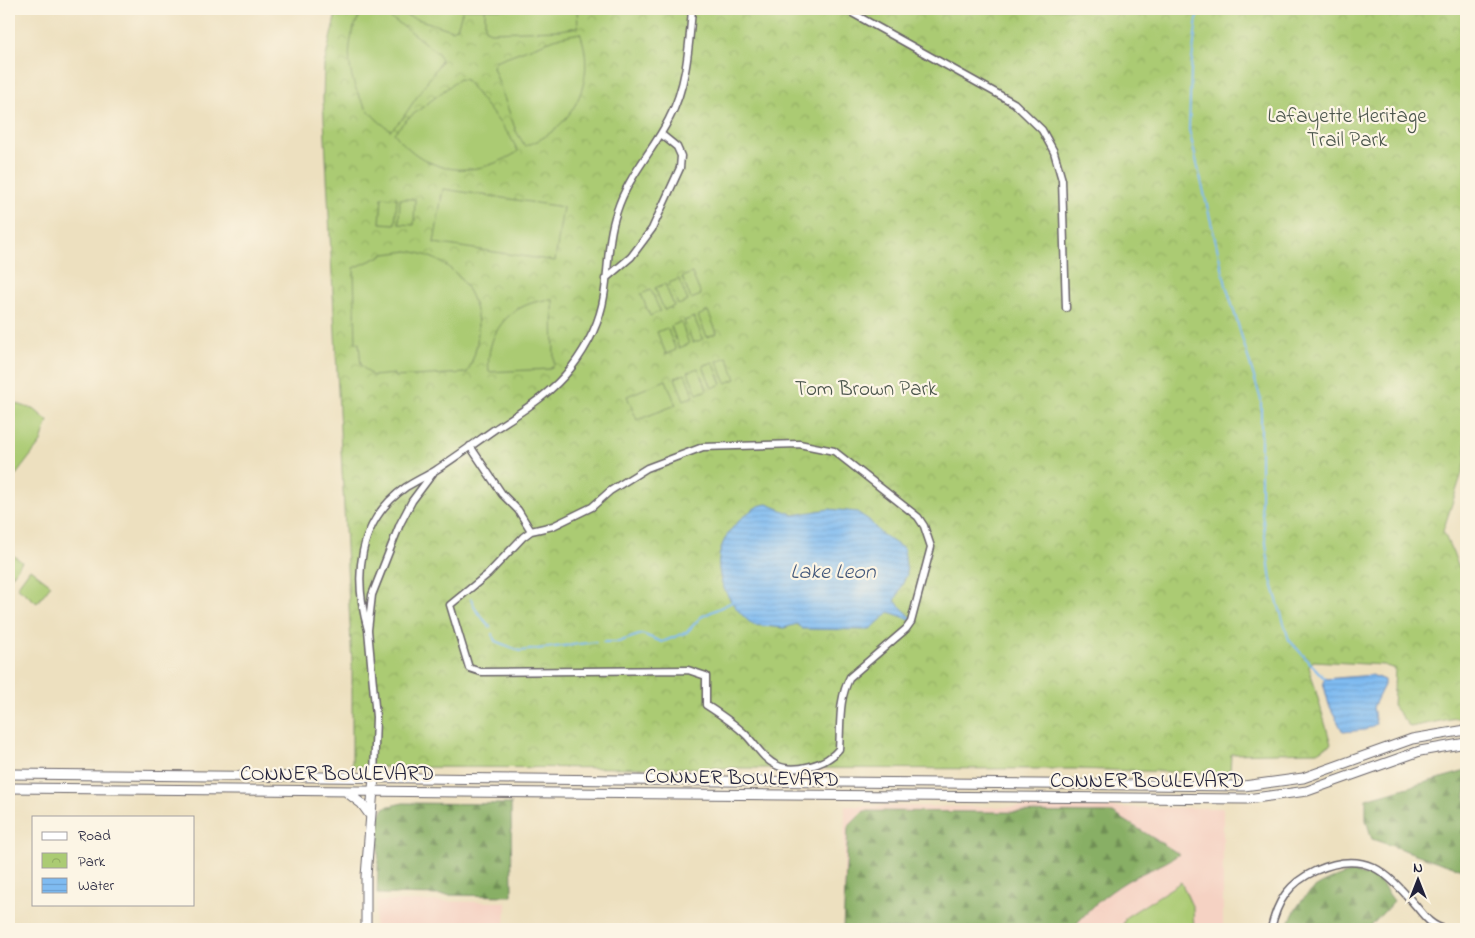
<svg xmlns="http://www.w3.org/2000/svg" width="1475" height="938" viewBox="0 0 1475 938" font-family="'Indie Flower',sans-serif">
<defs>
<pattern id="forest-firs" width="22" height="20" patternUnits="userSpaceOnUse" patternTransform="scale(1.25)"><rect width="22" height="20" fill="#88af65"/><path d="M5 1l3.5 6h-7zM16 11l3.5 6h-7z" fill="#6f8e54"/></pattern>
<pattern id="park-crowns" width="20" height="18" patternUnits="userSpaceOnUse" patternTransform="scale(1.25)"><rect width="20" height="18" fill="#abcb73"/><path d="M2 6a3 3 0 1 1 6 0M12 15a3 3 0 1 1 6 0" fill="none" stroke="#93ae64"/></pattern>
<pattern id="water-rules" width="6" height="5" patternUnits="userSpaceOnUse" patternTransform="scale(1.25)"><rect width="6" height="5" fill="#7fbbf1"/><path d="M0 2.5h6" fill="none" stroke="#6da0d0"/></pattern>
</defs>
<rect width="100%" height="100%" fill="#fcf5e5"/>
<filter id="ink" filterUnits="userSpaceOnUse"><feTurbulence type="fractalNoise" baseFrequency=".02" numOctaves="2"/><feDisplacementMap in="SourceGraphic" scale="10" xChannelSelector="R" yChannelSelector="G"/><feConvolveMatrix kernelMatrix="1 2 1 2 8 2 1 2 1" color-interpolation-filters="sRGB"/></filter>
<filter id="wash" filterUnits="userSpaceOnUse"><feTurbulence type="fractalNoise" baseFrequency=".0096" numOctaves="4" result="noise"/><feDisplacementMap in="SourceGraphic" scale="20" xChannelSelector="R" yChannelSelector="G"/><feGaussianBlur stdDeviation="1.12" result="paint"/><feColorMatrix in="noise" values="0 0 0 0 0 0 0 0 0 0 0 0 0 0 0 0 0 1.4 0 .05"/><feComposite in="paint" operator="in"/></filter>
<g filter="url(#wash)">
<rect width="100%" height="100%" fill="#ede0bf"/>
<path fill="#f5d2c3" d="M845,806L1223,808V929H843Z
M377,901L506,902L505,929H374Z"/>
<path fill="url(#forest-firs)" stroke="#556850" d="M1466,771V869L1453,867L1372,839L1366,820V799Z
M403,803L511,804L512,896L377,894L380,815L385,807Z
M864,811L1113,813L1179,854C1163,866 1144,871 1127,881C1103,896 1090,908 1072,929H843L848,827Z
M1352,872L1378,879L1394,901L1368,929H1286C1303,891 1313,885 1352,872Z"/>
<path fill="url(#park-crowns)" stroke="#667657" d="M337,9H1466V461L1443,531L1462,573L1466,576V719L1455,718L1410,727L1393,706L1395,669L1383,665L1313,661L1309,667L1331,744L1317,752L1231,754L1230,774L1077,769L352,767V664L323,99L324,65Z"/>
<path fill="#abcb73" stroke="#667657" d="M364,9C388,9 419,40 439,54L441,61L402,119L391,130C350,106 336,48 364,9Z
M385,9H463L457,28L452,30Z
M485,9H577L578,27L560,30L490,32L485,28Z
M580,33C598,81 572,130 525,146L516,131L493,67L495,61L560,37Z
M459,79L466,80L510,136L518,151L516,153C472,179 427,175 394,133L406,120Z
M443,189L563,207L555,261L434,243Z
M382,197L397,198L395,224L380,223Z
M400,199H415L414,225L399,224Z
M408,251C470,260 494,320 467,373L394,377V374L373,376L361,366L359,343H356L354,268L385,254Z
M692,273L701,295L691,299L682,277Z
M679,279L688,301L678,305L669,283Z
M665,284L674,306L664,310L655,288Z
M651,290L660,311L650,316L641,294Z
M545,300H553L554,364L550,369L489,372C485,334 508,305 545,300Z
M708,311L717,333L707,337L698,316Z
M694,317L703,339L693,343L684,321Z
M681,322L689,344L679,348L671,326Z
M667,328L676,350L666,354L657,332Z
M727,357L736,379L726,383L717,361Z
M713,362L722,384L712,388L703,366Z
M698,368L707,390L697,394L688,372Z
M685,374L694,396L684,400L675,378Z
M666,380L676,405L637,420L627,396Z
M9,401L35,410L48,421L41,442L9,484Z
M9,552L22,562L9,580Z
M30,569L51,585L37,603L17,587Z
M1181,882L1193,908L1194,929H1127L1123,924L1126,917Z"/>
<path fill="url(#water-rules)" stroke="#506e96" d="M767,504L794,515L829,509L857,512L869,520L880,533L904,549L907,574L895,601L915,621L889,612L872,628L866,630L802,629L797,624L784,628L753,625C718,596 703,553 741,519C749,512 756,505 767,504Z
M1372,675L1384,680V685L1373,707L1376,724L1365,730L1343,732L1329,705L1323,682L1325,679Z"/>
<g fill="none" stroke-linecap="round" stroke-linejoin="round">
<path stroke="#7fbbf1" stroke-width="2" d="M1198,9L1191,69L1189,130L1226,285L1261,400V506L1271,580L1289,640L1325,679
M471,599L476,610L490,627
M492,634L495,641L520,651L596,642
M603,642H618L642,634L662,642L687,632L701,617L732,602"/>
</g>
</g>
<g filter="url(#ink)">
<g fill="none" stroke-linecap="round" stroke-linejoin="round">
<g stroke="#696469" stroke-width="9">
<path id="street" d="M845,9L1014,103L1042,130L1054,152L1062,180L1066,308
M605,279L631,257L652,229L680,168L681,156L677,147L661,134
M799,444L834,451L918,517L924,526L931,547L911,622L906,629L850,677C838,700 841,723 839,749C827,765 793,774 776,765C763,759 756,745 746,735C734,723 720,714 706,705V676L688,670L481,672L469,668L450,605L488,574L523,537L531,531L553,526L592,507L610,491L647,468L703,447Z
M470,446L502,494L518,510L531,531
M368,630C353,577 357,521 406,487C416,481 426,476 436,470C456,457 475,443 495,429C522,411 551,394 571,368C587,347 600,322 604,296C609,268 607,239 617,211C628,176 653,151 669,119C687,86 689,46 692,9
M374,777L376,717L368,630L372,595L400,524L412,501L433,473
M1271,929C1277,901 1289,883 1315,871C1364,849 1385,870 1416,906C1424,916 1432,927 1446,929"/>
</g>
<g stroke="#696469" stroke-width="11">
<path id="secondary" d="M9,774L1244,786L1303,778L1412,739L1466,730
M9,788L1247,799L1307,791L1420,751L1466,743
M345,791L362,804L370,815
M366,929V876L374,777"/>
</g>
<use href="#street" stroke="#fff" stroke-width="6"/>
<use href="#secondary" stroke="#fff" stroke-width="9"/>
</g>
</g>
<g text-anchor="middle" stroke-width="4.5" stroke-linejoin="round" paint-order="stroke">
<g font-size="21" fill="#4b554c" stroke="#fcf5e5">
<text x="1347" y="122">Lafayette Heritage<tspan x="1347" dy="24">Trail Park</tspan></text>
<text x="866" y="395">Tom Brown Park</text>
</g>
<g font-size="21" fill="#22223b" stroke="#fcf5e5">
<text x="337" y="780">CONNER BOULEVARD</text>
<text transform="translate(742 777) rotate(1)" y="7">CONNER BOULEVARD</text>
<text x="1147" y="787">CONNER BOULEVARD</text>
</g>
<g font-size="22" font-style="italic" fill="#43587b" stroke="#fcf5e5">
<text x="833" y="578">Lake Leon</text>
</g>
</g>
<rect width="1475" height="938" fill="none" stroke="#fcf5e5" stroke-width="30"/>
<rect x="32" y="816" width="162" height="90" fill="#fcf5e5" stroke="#a5a1a1"/>
<rect x="42" y="832" width="25" height="8" fill="#ffffff" stroke="#a5a1a1"/>
<text x="78" y="840" font-size="15" fill="#22223b">Road</text>
<rect x="42" y="853" width="25" height="15" fill="url(#park-crowns)" stroke="#a5a1a1"/>
<text x="78" y="866" font-size="15" fill="#22223b">Park</text>
<rect x="42" y="878" width="25" height="15" fill="url(#water-rules)" stroke="#a5a1a1"/>
<text x="78" y="890" font-size="15" fill="#22223b">Water</text>
<g transform="translate(1418 880)" stroke="#fcf5e5" stroke-width="4" paint-order="stroke">
<path d="M0-4L9 19L0 12L-9 19Z" fill="#22223b"/>
<text y="-8" font-size="14" font-weight="bold" text-anchor="middle" fill="#22223b">N</text>
</g>
</svg>
